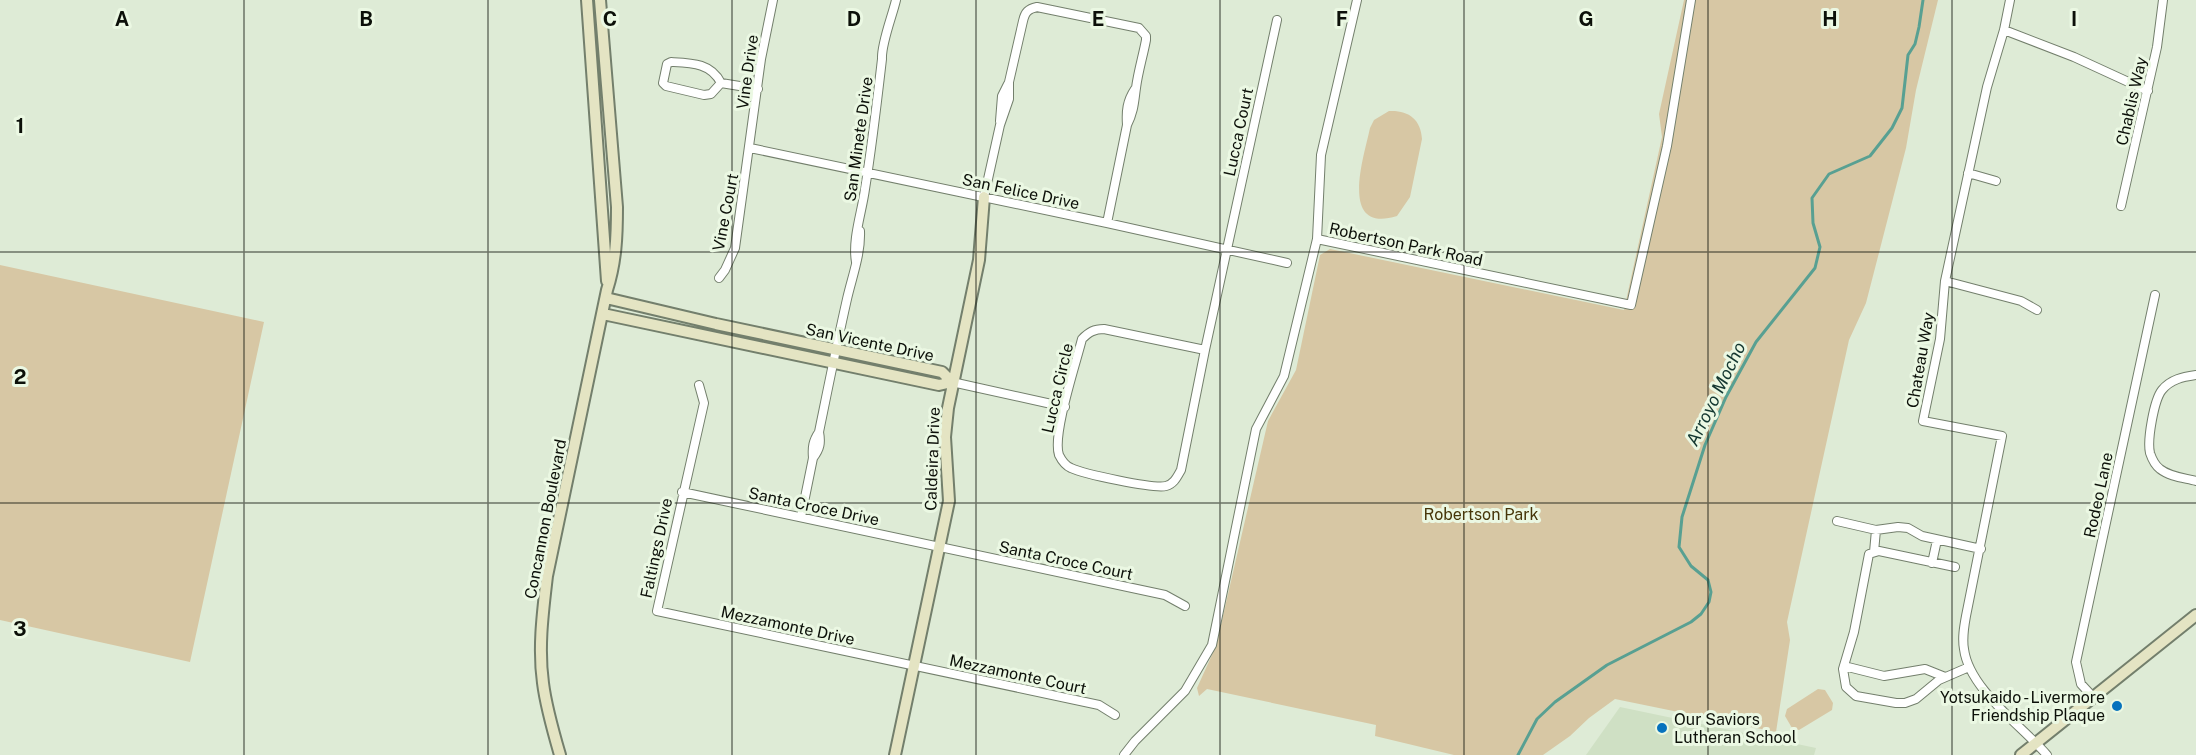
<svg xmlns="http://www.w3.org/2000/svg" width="2196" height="755" viewBox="0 0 2196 755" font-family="'Public Sans',sans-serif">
<rect width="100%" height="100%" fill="#deebd6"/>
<path fill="#cfe0c4" d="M1620,707L1816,748L1814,755H1586Z"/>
<path fill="#d7c7a4" d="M1684,0H1938L1916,90L1906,148L1866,303L1849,340L1787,622L1790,640L1776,732L1615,699L1589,718L1570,736L1543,755H1454L1375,736L1376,725L1207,689L1199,696L1197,688L1216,646L1268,421L1296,370L1320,255L1330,249L1624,310L1662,137L1659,114Z
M1389,111C1408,110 1421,119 1422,139L1410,197L1397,216C1338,234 1364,157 1370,128L1374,120Z
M0,265L264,322L190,662L0,620Z
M1818,689L1825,690L1833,703L1832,710L1799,730L1792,728L1785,716L1787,709Z"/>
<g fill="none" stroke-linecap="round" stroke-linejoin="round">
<path stroke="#58a092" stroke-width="3" d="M1518,755L1537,719L1555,702L1607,665L1691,622L1701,614L1709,602L1711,592L1708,580L1691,566L1679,547L1682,517L1705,445L1726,397L1756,342L1815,268L1820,247L1813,223L1812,198L1829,174L1870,156L1892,128L1902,108L1908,55L1915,44L1919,27L1923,0"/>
<g stroke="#737f6c" stroke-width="10">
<path id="street" d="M2010,0L2004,30L1987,87L1945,281L1940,339L1923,421L2002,436L1966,616C1964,627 1962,638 1964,649C1969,689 2021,725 2047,755
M2004,30L2074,57L2148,91
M671,62C692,63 711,63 721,83L711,94L704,95L666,86L663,83L667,64Z
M721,83L758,89
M1000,121L1002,96L1008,84
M750,148L1107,223L1287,263
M1968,173L1996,181
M984,197L1000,125L1009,99V82L1023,21C1025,12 1028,9 1037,7L1139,28L1146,36V40C1143,56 1138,72 1136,88C1134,102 1134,111 1127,125
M2121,206L2157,47L2163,0
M1107,223L1127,125C1126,111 1127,101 1135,89
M1317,239L1631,305L1667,146L1691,0
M856,262C852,239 862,212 865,189C872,146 877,102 882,59C881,44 892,17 896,0
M719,278L725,270L735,248L761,59L773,0
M1945,281L2021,301L2037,310
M1205,350L1181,470C1177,477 1174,484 1166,486C1153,489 1084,474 1071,468C1066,466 1062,461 1059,455C1052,435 1076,363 1082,339C1089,332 1094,329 1104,329L1205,350L1277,20
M2196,375C2183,377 2171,379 2162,390C2154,400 2147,440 2150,453C2152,459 2156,466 2160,469C2170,477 2185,478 2196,481
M952,382L1065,407
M699,385L704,403L657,611L1099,705L1115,715
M813,458C820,449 821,443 819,432C828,388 837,343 847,299C852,277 861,254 860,231
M682,492L1165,595L1185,606
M801,517L813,458C812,447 813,441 819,432
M1837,521L1876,530L1898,527L1908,528L1922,536L1981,549
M1874,552L1876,530
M1932,563L1937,540
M1955,567L1879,551L1869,554L1854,632L1843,669L1846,687L1856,696L1896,703H1905L1916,699L1939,680L1969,667
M1844,666L1884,676L1925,669L1945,677
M2093,697L2081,684L2076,662L2155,295
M1124,755L1135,741L1185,691L1212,645L1256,429L1284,376L1317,239L1321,155L1357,0"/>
</g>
<g stroke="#737f6c" stroke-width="14">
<path id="secondary" d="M587,0L607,281
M606,298L716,324L942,372L952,382
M603,314L939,385L952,382
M560,755C553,731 546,707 543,683C538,647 543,611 547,576L607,290C616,262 617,236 617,207L600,0
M895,755L949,501L945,437L948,408L979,260L984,197
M2021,755L2196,615"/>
</g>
<use href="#street" stroke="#fff" stroke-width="8"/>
<use href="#secondary" stroke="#e4e4c3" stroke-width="10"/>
</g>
<path fill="none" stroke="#0c1009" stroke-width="1.5" stroke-opacity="0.55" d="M244,0V755M488,0V755M732,0V755M976,0V755M1220,0V755M1464,0V755M1708,0V755M1952,0V755M0,252H2196M0,503H2196"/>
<g fill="#0672bd" stroke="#ebf8e3" stroke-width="2">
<circle cx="2117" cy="706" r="6"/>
<circle cx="1662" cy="728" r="6"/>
</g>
<g text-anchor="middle" stroke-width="6" stroke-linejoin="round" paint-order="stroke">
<g font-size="16" fill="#0c1009" stroke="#ebf8e3">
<text transform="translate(747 72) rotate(-82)" y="6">Vine Drive</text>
<text transform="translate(2131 101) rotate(-77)" y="6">Chablis Way</text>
<text transform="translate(1238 132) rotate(-78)" y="6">Lucca Court</text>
<text transform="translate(858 139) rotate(-82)" y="6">San Minete Drive</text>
<text transform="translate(1021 191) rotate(12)" y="6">San Felice Drive</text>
<text transform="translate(725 212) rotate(-79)" y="6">Vine Court</text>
<text transform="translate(1406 244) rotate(12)" y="6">Robertson Park Road</text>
<text transform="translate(870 342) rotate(12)" y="6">San Vicente Drive</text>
<text transform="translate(1920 360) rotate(-80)" y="6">Chateau Way</text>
<text transform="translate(1057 388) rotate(-77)" y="6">Lucca Circle</text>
<text transform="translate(932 459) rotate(-88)" y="6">Caldeira Drive</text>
<text transform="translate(2098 495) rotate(-78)" y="6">Rodeo Lane</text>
<text transform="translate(814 506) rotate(12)" y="6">Santa Croce Drive</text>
<text transform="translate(545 519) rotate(-79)" y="6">Concannon Boulevard</text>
<text transform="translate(656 548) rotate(-78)" y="6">Faltings Drive</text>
<text transform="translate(1066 560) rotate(12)" y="6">Santa Croce Court</text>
<text transform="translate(788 625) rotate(12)" y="6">Mezzamonte Drive</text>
<text transform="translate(1018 674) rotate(12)" y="6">Mezzamonte Court</text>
</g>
<g font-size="16" fill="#463508" stroke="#ebf8e3">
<text x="1481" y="520">Robertson Park</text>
</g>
<g font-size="16" fill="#0c1009" stroke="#ebf8e3" text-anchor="end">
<text x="2105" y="703">Yotsukaido - Livermore<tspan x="2105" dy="18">Friendship Plaque</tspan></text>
<text x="1674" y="725" text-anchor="start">Our Saviors<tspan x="1674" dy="18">Lutheran School</tspan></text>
</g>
<g font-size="18" font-style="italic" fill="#143730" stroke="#ebf8e3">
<text transform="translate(1716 394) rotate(-64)" y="6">Arroyo Mocho</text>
</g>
</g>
<g font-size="20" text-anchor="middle" font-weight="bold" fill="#0c1009" stroke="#ebf8e3" stroke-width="6" stroke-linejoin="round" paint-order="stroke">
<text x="122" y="26">A</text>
<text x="366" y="26">B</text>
<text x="610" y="26">C</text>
<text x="854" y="26">D</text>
<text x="1098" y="26">E</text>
<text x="1342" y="26">F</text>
<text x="1586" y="26">G</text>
<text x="1830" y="26">H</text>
<text x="2074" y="26">I</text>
<text x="20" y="133">1</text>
<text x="20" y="384">2</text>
<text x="20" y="636">3</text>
</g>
</svg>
